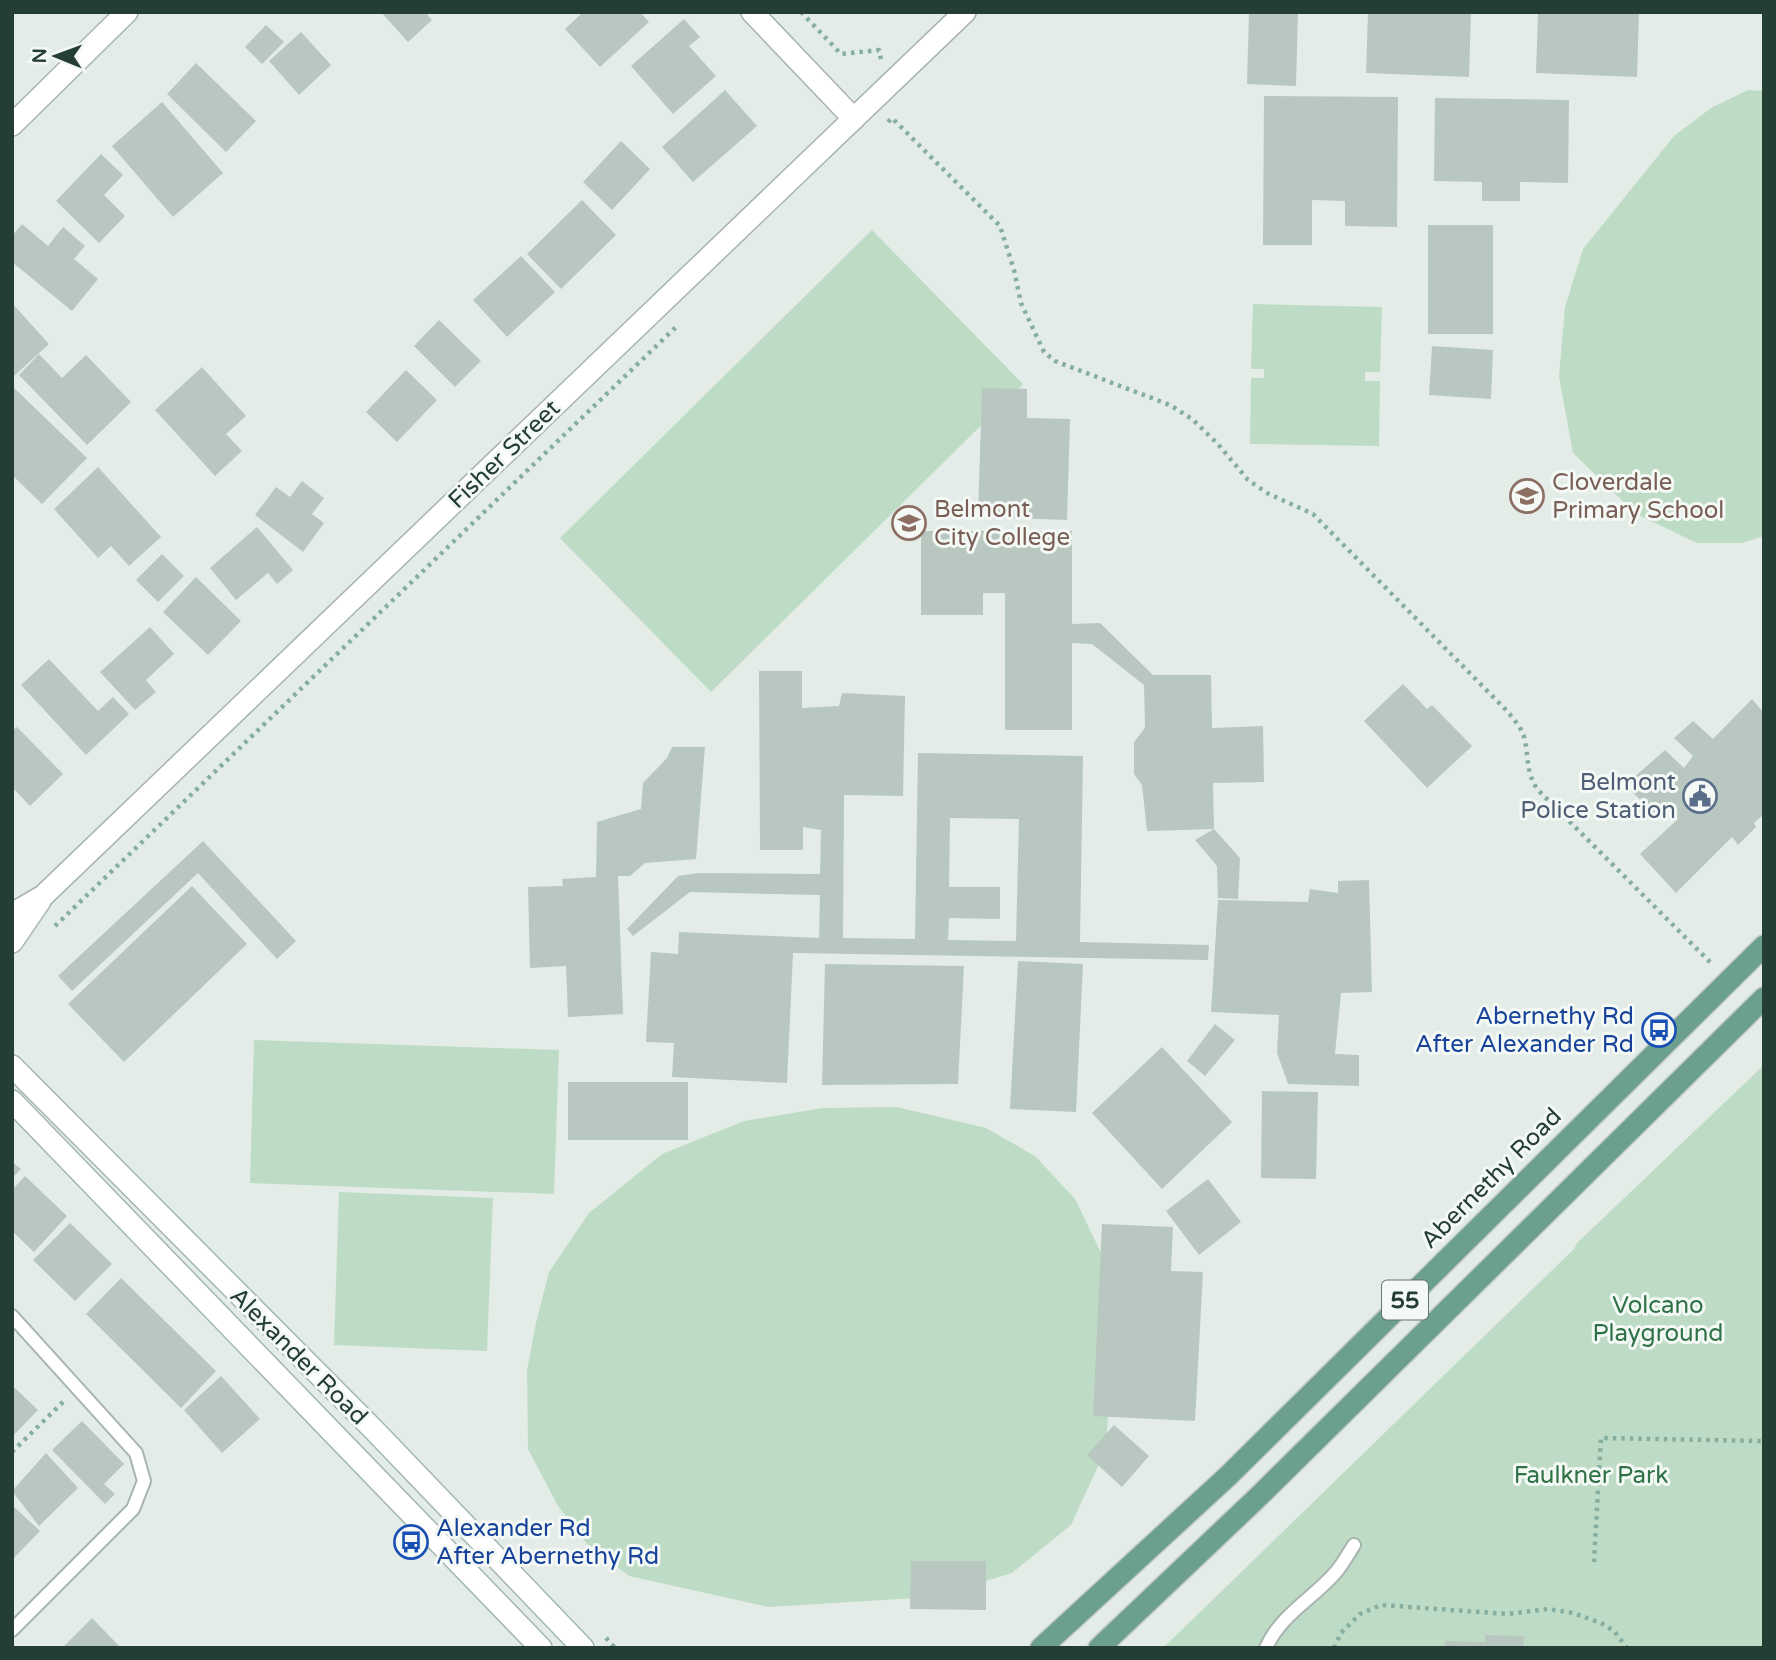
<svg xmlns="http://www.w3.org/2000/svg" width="1776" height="1660" viewBox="0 0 1776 1660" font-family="'Varela Round',sans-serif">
<rect width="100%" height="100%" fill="#e4ece8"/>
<path fill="#bedcc5" d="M1748,90L1764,91V536L1742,543H1697L1636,514L1573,453L1559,377L1565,307L1583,249L1674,136L1711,108Z
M872,230L1023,384L711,692L560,538Z
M1253,304L1382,307L1380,372H1365V381H1380L1379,446L1250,444L1251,378H1264V369H1251Z
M254,1040L559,1050L554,1194L250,1183Z
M1764,1065V1648H1163L1574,1249L1577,1243Z
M897,1107L986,1128L1035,1156L1075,1199L1107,1265L1112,1346L1106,1449L1071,1525L1012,1573L931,1597L769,1607L629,1576L587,1544L558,1506L528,1449L527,1370L536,1323L549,1272L589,1213L662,1154L744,1121L823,1108Z
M339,1192L493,1198L487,1351L334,1345Z"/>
<path fill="#b9c7c1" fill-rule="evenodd" d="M381,12H425L432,20L408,42Z
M583,12H640L649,22L600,67L565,29Z
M1249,12H1298L1296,86L1247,84Z
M1368,12H1471L1469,77L1366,73Z
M1538,12H1639L1637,77L1536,73Z
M684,19L700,37L689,46L716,76L673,114L631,66Z
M266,25L284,42L262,64L245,47Z
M301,32L331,65L299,95L269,61Z
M196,63L256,121L226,152L167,94Z
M725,90L757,126L693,182L662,147Z
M1264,96L1398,97L1397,227L1345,226V201L1312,200V245H1263Z
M1435,98L1569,100L1568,183L1520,182V201H1482V182L1434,181Z
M162,102L223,173L173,217L112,146Z
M621,141L650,169L612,210L583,182Z
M101,154L123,175L104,195L125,216L99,243L56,201Z
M582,200L616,235L561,289L527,254Z
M22,224L48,246L63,227L85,246L74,259L98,279L72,311L12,262V236Z
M1428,225H1493V334H1428Z
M521,256L555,292L507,337L473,300Z
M12,303L49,344L14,376L12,375Z
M439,320L481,361L455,387L414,346Z
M1432,346L1493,350L1491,399L1429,395Z
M39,354L62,378L86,355L131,402L87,445L19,375Z
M202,367L246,416L226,434L242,451L215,476L155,410Z
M406,370L437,400L397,442L366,412Z
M12,386L87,458L42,504L12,475Z
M982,388L1027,389V418L1070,419L1067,520L978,517Z
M98,467L161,537L129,566L111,546L98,558L54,509Z
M302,481L324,498L312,514L324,523L303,552L255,515L276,487L290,497Z
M257,527L293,570L277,584L268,573L236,600L210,568Z
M921,531H1072V624L1100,623L1153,675H1211L1212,728L1263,726L1264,782L1213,783L1214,829L1147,831L1142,785L1134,774V742L1145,728L1144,685L1092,644L1072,643V730H1005V593H983V615H921Z
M162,554L184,576L158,602L136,580Z
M196,577L241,621L208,655L163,612Z
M150,627L174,654L146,680L156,692L135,710L100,672Z
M49,659L98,711L113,697L129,714L86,755L21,685Z
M759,671H802V708L839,706L842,693L905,696L903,796L844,795L843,938L915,939L918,753L1083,756L1080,942L1209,945L1208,960L793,953L787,1083L672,1077L674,1043L646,1042L651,952L678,954L679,932L819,938L820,895L690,892L633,936L627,929L678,876L698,873L820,874L821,830L803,827V850H760ZM950,818L1019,819L1016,941L948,940L949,918L1000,919V887H949Z
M1403,684L1427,709L1432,705L1472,746L1427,788L1364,721Z
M1752,699L1764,713V814L1754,823L1756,827L1738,845L1732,837L1676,893L1640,854L1678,819L1667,807L1657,816L1625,785L1665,750L1684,768L1693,756L1674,738L1693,721L1713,739Z
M17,727L63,774L30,806L12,787V731Z
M672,747H705L696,859L645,863L630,876H618L623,1014L568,1017L566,966L530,968L528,887L563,886L562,879L596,877L597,822L641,809L643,783L667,758Z
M1214,829L1240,858L1238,899L1218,898L1217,866L1195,840Z
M203,841L296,941L277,959L198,873L72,991L58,976Z
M1369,880L1372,992L1341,993L1335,1054L1359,1055V1086L1288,1084L1277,1053L1279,1015L1211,1012L1218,900L1308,902L1310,889L1338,893V881Z
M192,886L247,944L124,1062L68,1004Z
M1018,961L1083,964L1076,1112L1010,1109Z
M825,964L964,966L958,1084L822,1085Z
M1215,1024L1235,1040L1205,1076L1187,1061Z
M1162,1047L1232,1122L1162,1189L1092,1113Z
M568,1082H688V1140H568Z
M1262,1091L1318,1092L1316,1179L1261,1178Z
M12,1162L21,1169L12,1178Z
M25,1176L67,1216L34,1252L12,1231V1190Z
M1208,1179L1241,1222L1199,1255L1166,1211Z
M70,1223L112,1264L75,1301L33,1260Z
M1102,1224L1173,1227L1171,1271L1203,1272L1195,1421L1093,1416Z
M121,1278L216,1371L181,1408L86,1314Z
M221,1376L260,1419L222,1453L184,1410Z
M15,1388L38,1410L12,1437V1390Z
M82,1421L124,1464L104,1484L115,1494L105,1504L52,1450Z
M1114,1425L1149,1456L1122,1487L1087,1455Z
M46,1453L78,1488L39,1526L12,1491Z
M12,1505L40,1531L12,1560Z
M911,1561H986V1610L910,1609Z
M92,1618L121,1648H62Z
M1485,1635L1524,1636L1523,1648H1444L1445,1641L1485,1642Z"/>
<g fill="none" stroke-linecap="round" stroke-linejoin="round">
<g stroke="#a7b4af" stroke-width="16">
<path id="service" d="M12,1316L136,1453L144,1481L133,1509L12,1630
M1266,1648C1280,1615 1314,1598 1336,1572C1343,1564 1348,1554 1354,1545"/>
</g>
<g stroke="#a7b4af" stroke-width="24">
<path id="minor" d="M752,12L854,119
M12,125L127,12
M12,914L43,896L965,12
M12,942L40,901"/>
</g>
<g stroke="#a2b8af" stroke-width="24">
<path id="secondary" d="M12,1066L375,1431L583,1648
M12,1101L541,1648"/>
</g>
<g stroke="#c2c9c6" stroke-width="24">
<path id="primary" d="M1041,1648L1228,1476L1764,946
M1099,1648L1257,1498L1764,998"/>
</g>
<path stroke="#86aea0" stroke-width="4.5" stroke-dasharray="3.5 5" stroke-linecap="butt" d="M801,12L841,54L879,50L881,59
M888,122L892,118L1000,226L1014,270L1021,303L1044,352L1055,361L1170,405L1192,419L1217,443L1248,480L1267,493L1313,514L1508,712C1515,721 1523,729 1525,741C1529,761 1526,771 1537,789L1713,965
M55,926L676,327
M12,1452L64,1401
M1594,1562L1601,1438L1764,1441
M606,1638L615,1648
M1334,1648L1341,1633L1360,1614L1381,1605L1508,1614L1548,1609L1573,1613L1601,1623L1614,1631L1627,1648"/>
<use href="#service" stroke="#fff" stroke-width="12"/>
<use href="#minor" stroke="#fff" stroke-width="21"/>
<use href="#secondary" stroke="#fff" stroke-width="21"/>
<use href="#primary" stroke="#6b9f90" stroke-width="21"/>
</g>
<defs>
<g id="school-ring" transform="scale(1.75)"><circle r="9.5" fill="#f4f9f6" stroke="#8d6e63" stroke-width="1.5"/><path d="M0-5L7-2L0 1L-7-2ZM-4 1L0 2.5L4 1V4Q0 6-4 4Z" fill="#8d6e63"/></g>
<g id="civic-ring" transform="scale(1.75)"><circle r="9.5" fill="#f4f9f6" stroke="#5c6f8a" stroke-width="1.5"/><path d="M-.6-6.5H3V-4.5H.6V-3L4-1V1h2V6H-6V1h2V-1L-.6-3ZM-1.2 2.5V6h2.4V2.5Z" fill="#5c6f8a"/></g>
<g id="bus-ring" transform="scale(1.75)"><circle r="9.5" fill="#f4f9f6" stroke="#1a4fb4" stroke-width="1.5"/><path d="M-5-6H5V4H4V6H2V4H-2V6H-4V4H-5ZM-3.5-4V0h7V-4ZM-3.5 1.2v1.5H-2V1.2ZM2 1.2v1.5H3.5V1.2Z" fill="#1a4fb4"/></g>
</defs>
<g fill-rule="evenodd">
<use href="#school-ring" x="1527" y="496"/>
<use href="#school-ring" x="909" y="523"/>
<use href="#civic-ring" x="1700" y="796"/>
<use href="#bus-ring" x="1659" y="1030"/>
<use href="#bus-ring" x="411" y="1542"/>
</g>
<g text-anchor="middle" stroke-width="6" stroke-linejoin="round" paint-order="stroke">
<rect fill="#f4f9f6" stroke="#62756f" stroke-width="2" x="1382" y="1280.5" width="46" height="39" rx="5"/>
<g font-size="23" font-weight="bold" fill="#243d35">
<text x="1405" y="1308">55</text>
</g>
<g font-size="24" fill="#243d35" stroke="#f4f9f6">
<text transform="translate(504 454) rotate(-44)" y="8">Fisher Street</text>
<text transform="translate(1491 1178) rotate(-45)" y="8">Abernethy Road</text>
<text transform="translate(299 1356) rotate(45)" y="8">Alexander Road</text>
</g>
<g font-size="24" fill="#785e54" stroke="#f4f9f6" text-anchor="start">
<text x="1552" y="490">Cloverdale<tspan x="1552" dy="28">Primary School</tspan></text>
<text x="934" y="517">Belmont<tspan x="934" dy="28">City College</tspan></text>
</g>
<g font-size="24" fill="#4e5e75" stroke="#f4f9f6" text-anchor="end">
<text x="1676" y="790">Belmont<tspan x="1676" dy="28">Police Station</tspan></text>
</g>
<g font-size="24" fill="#164399" stroke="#f4f9f6" text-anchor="end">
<text x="1634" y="1024">Abernethy Rd<tspan x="1634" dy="28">After Alexander Rd</tspan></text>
<text x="436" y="1536" text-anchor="start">Alexander Rd<tspan x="436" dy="28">After Abernethy Rd</tspan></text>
</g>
<g font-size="24" fill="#307247" stroke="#f4f9f6">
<text x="1658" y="1313">Volcano<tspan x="1658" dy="28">Playground</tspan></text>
<text x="1591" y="1483">Faulkner Park</text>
</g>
</g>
<rect width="1776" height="1660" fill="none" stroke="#243d35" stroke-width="28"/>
<g transform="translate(56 56) rotate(271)" stroke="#f4f9f6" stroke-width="5" paint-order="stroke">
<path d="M0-5L12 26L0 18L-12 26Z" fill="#243d35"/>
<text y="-10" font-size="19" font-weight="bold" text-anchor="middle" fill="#243d35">N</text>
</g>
</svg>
